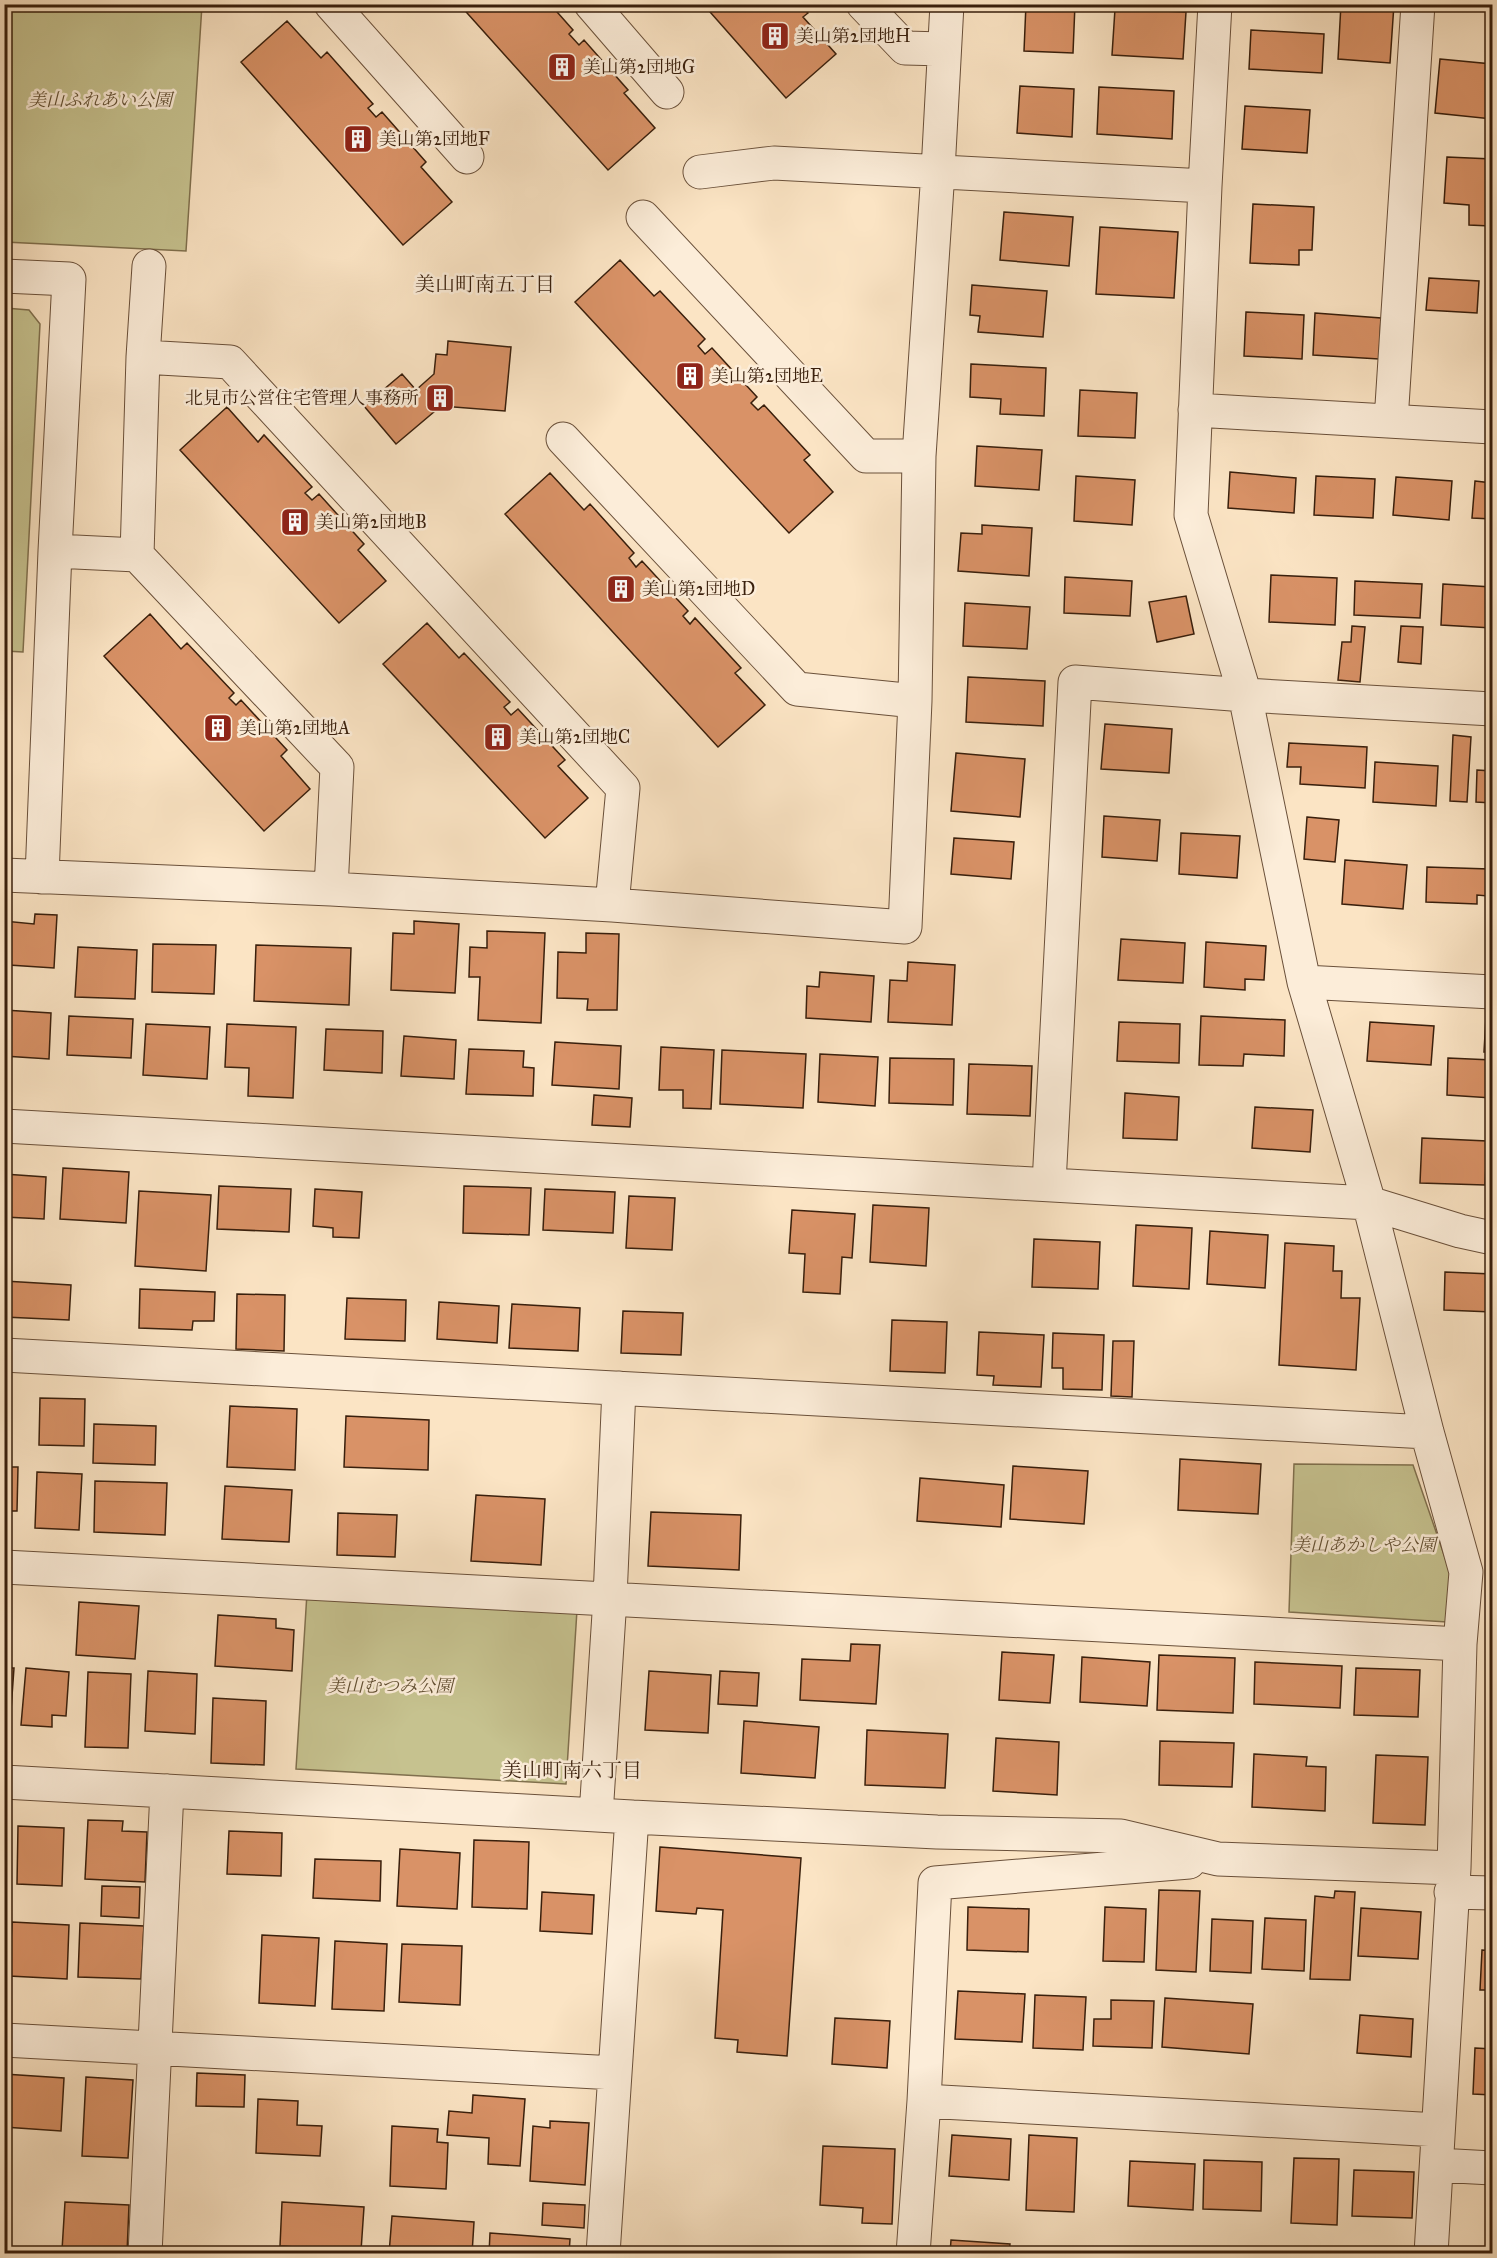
<svg xmlns="http://www.w3.org/2000/svg" width="1497" height="2258" viewBox="0 0 1497 2258" font-family="'IM FELL Great Primer','Noto Serif JP',serif">
<rect width="100%" height="100%" fill="#fbe4c4"/>
<filter id="stains"><feTurbulence type="fractalNoise" baseFrequency=".00333" numOctaves="4"/><feColorMatrix values="0 0 0 0 .2 0 0 0 0 .09 0 0 0 0 .02 0 0 0 .5 -.17"/></filter>
<radialGradient id="worn" r=".72"><stop offset=".6" stop-color="#630" stop-opacity="0"/><stop offset="1" stop-color="#630" stop-opacity=".3"/></radialGradient>
<path fill="#c6c28f" stroke="#80704e" stroke-width="1.5" d="M5,4L202,5L186,251L5,242Z
M5,308L29,310L40,324L23,652L5,651Z
M1294,1464L1413,1465L1452,1578L1447,1622L1289,1612Z
M307,1593L577,1610L566,1784L296,1769Z"/>
<path fill="#d99267" stroke="#391f0c" stroke-width="1.5" d="M459,4H550L573,30L569,34L579,45L584,40L628,90L624,93L655,128L608,170Z
M703,4H800L808,13L803,17L836,54L786,98Z
M1026,4H1075L1073,53L1024,51Z
M1341,4H1394L1390,63L1338,59Z
M1115,9L1186,12L1183,59L1112,55Z
M287,21L321,58L327,52L373,104L368,108L376,117L382,112L426,162L421,167L452,202L403,245L241,62Z
M1251,30L1324,34L1322,73L1249,69Z
M1440,59L1492,64V119L1435,113Z
M1020,86L1074,89L1072,137L1017,133Z
M1099,87L1174,91L1172,139L1097,134Z
M1245,106L1310,110L1307,153L1242,149Z
M1447,157L1492,159L1490,226L1469,225V205L1444,203Z
M1253,204L1314,207L1312,250H1299V265L1250,263Z
M1004,212L1073,217L1069,266L1000,260Z
M1100,227L1178,232L1174,298L1096,294Z
M620,260L654,296L660,291L705,339L698,346L705,354L712,348L757,397L751,403L758,410L764,405L810,455L804,460L833,492L789,533L575,302Z
M1429,278L1479,281L1477,313L1426,310Z
M972,285L1047,291L1043,337L978,332L980,316L970,315Z
M1246,312L1304,315L1302,359L1244,356Z
M1315,313L1381,318L1379,359L1313,355Z
M448,341L511,347L505,411L441,406L396,444L364,406L402,374L416,390L434,374L436,354L447,355Z
M971,364L1046,368L1044,416L1000,414L1001,399L970,397Z
M1080,390L1137,393L1135,438L1078,436Z
M227,407L258,442L264,435L312,487L305,493L312,500L319,494L364,544L358,550L386,581L339,623L180,450Z
M977,446L1042,450L1039,490L975,486Z
M1230,472L1296,478L1294,513L1228,508Z
M550,473L584,510L590,504L634,553L629,558L636,567L642,561L688,611L683,616L690,624L695,618L741,668L735,673L765,705L718,747L505,514Z
M1076,476L1135,480L1132,525L1074,521Z
M1316,476L1375,479L1373,518L1314,515Z
M1396,477L1452,481L1449,520L1393,515Z
M1475,481L1492,483V519L1472,518Z
M982,525L1032,528L1029,576L958,571L961,533L982,534Z
M1271,575L1337,578L1335,625L1269,622Z
M1065,577L1132,581L1130,616L1064,613Z
M1355,581L1422,584L1420,618L1354,615Z
M1443,584L1492,587V628L1441,625Z
M1186,596L1194,634L1157,642L1149,602Z
M965,603L1030,607L1027,649L963,646Z
M150,614L181,649L187,643L234,693L229,698L236,705L241,700L287,750L281,756L310,789L264,831L104,656Z
M427,623L459,658L464,653L510,702L504,707L511,715L518,709L565,760L558,766L588,798L545,838L383,664Z
M1352,626L1365,627L1360,682L1338,680L1342,642H1351Z
M1401,626L1423,627L1421,664L1398,662Z
M968,677L1045,681L1043,726L966,722Z
M1105,724L1172,729L1169,773L1101,769Z
M1453,735L1471,737L1467,802L1450,801Z
M1289,743L1367,747L1365,788L1300,784L1301,767H1287Z
M956,753L1025,759L1020,817L951,811Z
M1375,762L1438,766L1436,806L1373,802Z
M1477,770L1492,771V803L1476,802Z
M1104,816L1160,820L1157,861L1102,857Z
M1307,817L1339,820L1335,862L1304,859Z
M1181,833L1240,836L1237,878L1179,874Z
M954,838L1014,842L1011,879L951,874Z
M1345,860L1407,865L1403,909L1342,904Z
M1427,867L1489,869L1488,896L1477,895V904L1426,902Z
M35,914L57,915L54,968L9,965L10,943H4V921L34,924Z
M414,921L459,924L455,993L391,990L393,933L414,934Z
M487,931L545,933L541,1023L478,1020L480,977H469L470,947L487,948Z
M586,933L619,934L617,1010H587L588,999L557,998L558,952L586,953Z
M1121,939L1185,943L1183,983L1118,980Z
M1206,942L1266,946L1264,980L1245,979V990L1204,987Z
M153,944L216,945L214,994L152,992Z
M256,945L351,948L349,1005L254,1001Z
M78,947L137,950L135,999L75,997Z
M908,962L955,965L952,1025L888,1022L890,980L907,981Z
M820,972L874,976L871,1022L806,1018L807,986L819,987Z
M4,1010L51,1013L49,1059L4,1056Z
M69,1016L133,1019L131,1058L67,1055Z
M1201,1016L1285,1020L1284,1056L1244,1054L1243,1066L1199,1065Z
M1486,1017H1492V1052H1484Z
M1119,1022L1180,1024L1179,1063L1117,1061Z
M1370,1022L1434,1026L1431,1065L1367,1061Z
M146,1024L210,1027L207,1079L143,1075Z
M227,1024L296,1027L293,1098L248,1096L249,1068L225,1067Z
M326,1029L383,1031L382,1073L324,1070Z
M404,1036L456,1040L454,1079L401,1076Z
M555,1042L621,1046L619,1089L552,1085Z
M661,1047L714,1050L711,1109L683,1108V1090H659Z
M469,1049L524,1051L523,1067L534,1068L533,1096L466,1094Z
M722,1050L806,1054L803,1108L720,1104Z
M820,1054L878,1057L875,1106L818,1102Z
M890,1058L954,1059L953,1105L889,1103Z
M1448,1058L1492,1060V1098L1447,1095Z
M969,1064L1032,1066L1030,1116L967,1114Z
M1125,1093L1179,1097L1177,1140L1123,1138Z
M594,1095L632,1098L630,1127L592,1125Z
M1255,1107L1313,1110L1310,1152L1252,1148Z
M1422,1138L1487,1141L1485,1185L1420,1183Z
M63,1168L129,1172L126,1223L60,1219Z
M4,1174L46,1177L44,1219L4,1217Z
M219,1186L291,1189L289,1232L217,1229Z
M464,1186L531,1188L529,1235L463,1233Z
M315,1189L362,1192L359,1238L333,1237V1228L313,1226Z
M545,1189L615,1192L613,1233L543,1230Z
M139,1191L211,1195L206,1271L135,1266Z
M629,1196L675,1198L672,1250L626,1248Z
M873,1205L929,1208L926,1266L870,1262Z
M792,1210L855,1214L852,1258L842,1257L840,1294L803,1292L805,1254L789,1253Z
M1136,1225L1192,1228L1189,1289L1133,1286Z
M1210,1231L1268,1235L1265,1288L1207,1284Z
M1034,1239L1100,1242L1098,1289L1032,1287Z
M1285,1243L1334,1246L1333,1271H1342L1341,1298H1360L1356,1370L1279,1365Z
M1445,1272L1492,1274V1312L1444,1310Z
M4,1281L71,1285L69,1320L4,1317Z
M140,1289L215,1292L214,1321H193L192,1330L139,1328Z
M237,1294L285,1295L284,1351L236,1349Z
M347,1298L406,1300L405,1341L345,1339Z
M439,1302L499,1306L497,1343L437,1339Z
M512,1304L580,1308L578,1351L509,1348Z
M623,1311L683,1313L681,1355L621,1353Z
M892,1320L947,1322L945,1373L890,1371Z
M979,1332L1044,1335L1041,1387L993,1385L994,1376L977,1375Z
M1053,1333L1104,1335L1102,1390L1063,1389V1368H1052Z
M1113,1341H1134L1132,1397L1111,1396Z
M40,1398L85,1399L84,1446L39,1445Z
M230,1406L297,1409L295,1470L227,1467Z
M346,1416L429,1420L428,1470L344,1467Z
M94,1424L156,1426L155,1465L93,1463Z
M1180,1459L1261,1464L1258,1514L1178,1510Z
M1013,1466L1088,1471L1084,1524L1010,1519Z
M4,1467H18L17,1511H4Z
M37,1472L82,1474L79,1530L35,1528Z
M920,1478L1004,1485L1001,1527L917,1521Z
M95,1481L167,1483L165,1535L94,1532Z
M225,1486L292,1490L289,1542L222,1539Z
M476,1495L545,1499L541,1565L471,1561Z
M651,1512L741,1515L739,1570L648,1566Z
M338,1513L397,1515L395,1557L337,1555Z
M79,1602L139,1606L135,1659L76,1655Z
M218,1615L276,1619V1628L294,1630L292,1671L215,1666Z
M851,1644L880,1645L876,1704L800,1700L802,1659L850,1661Z
M1002,1652L1054,1655L1050,1703L999,1700Z
M1159,1655L1235,1658L1233,1713L1157,1710Z
M1082,1657L1150,1662L1147,1706L1080,1702Z
M1255,1662L1342,1666L1340,1708L1254,1704Z
M4,1668H14L11,1710H4Z
M26,1668L69,1672L66,1716L52,1715V1727L21,1725Z
M1356,1668L1420,1670L1418,1717L1354,1715Z
M148,1671L197,1674L195,1734L145,1731Z
M649,1671L711,1675L708,1733L645,1730Z
M720,1671L759,1673L757,1706L718,1704Z
M88,1672L131,1674L128,1748L85,1747Z
M213,1698L266,1701L264,1765L211,1763Z
M744,1721L819,1727L815,1778L741,1773Z
M867,1730L948,1734L945,1788L865,1785Z
M996,1738L1059,1742L1057,1795L993,1791Z
M1160,1741L1234,1743L1232,1787L1159,1785Z
M1254,1754L1307,1757L1306,1766L1326,1767L1325,1811L1252,1807Z
M1376,1755L1428,1757L1425,1825L1373,1823Z
M4,1811L9,1812L7,1860L4,1859Z
M88,1820L123,1821L122,1831L147,1832L145,1882L85,1879Z
M18,1826L64,1828L62,1886L17,1884Z
M229,1831L282,1833L281,1876L227,1874Z
M474,1840L529,1842L527,1909L472,1907Z
M660,1847L801,1858L787,2056L737,2052L738,2040L715,2038L723,1910L697,1908L696,1914L656,1911Z
M400,1849L460,1853L457,1909L397,1906Z
M315,1859L381,1861L380,1901L313,1898Z
M102,1886L140,1887L139,1918L101,1916Z
M1159,1890L1200,1891L1196,1972L1156,1970Z
M1335,1891L1355,1892L1350,1980L1310,1979L1315,1896L1334,1898Z
M542,1892L594,1895L592,1934L540,1931Z
M968,1907L1029,1909L1028,1952L967,1950Z
M1105,1907L1146,1909L1144,1962L1103,1961Z
M1361,1908L1421,1912L1418,1959L1358,1956Z
M1265,1918L1306,1920L1304,1971L1262,1969Z
M1212,1919L1253,1921L1251,1973L1210,1971Z
M12,1922L69,1925L67,1979L9,1976Z
M80,1923L144,1926L141,1979L78,1977Z
M262,1935L319,1938L315,2006L259,2003Z
M335,1941L387,1944L384,2011L332,2009Z
M402,1944L462,1946L460,2005L399,2002Z
M1482,1950L1492,1951V1990H1480Z
M958,1991L1025,1994L1022,2042L955,2039Z
M1035,1995L1086,1997L1083,2050L1033,2048Z
M1165,1998L1253,2004L1249,2054L1162,2047Z
M1111,2000L1154,2001L1152,2048L1093,2046L1094,2019H1111Z
M1360,2015L1413,2019L1411,2057L1357,2053Z
M835,2018L890,2021L887,2068L832,2064Z
M1475,2048L1492,2049V2095L1473,2094Z
M197,2073L245,2075L244,2107L196,2106Z
M4,2074L64,2078L61,2131L4,2127Z
M86,2077L133,2080L128,2158L82,2156Z
M473,2095L525,2099L520,2166L488,2164L489,2138L447,2135L449,2111L472,2113Z
M258,2099L298,2101L297,2125L322,2126L320,2156L256,2153Z
M550,2121L589,2123L585,2185L530,2181L533,2126L550,2128Z
M392,2126L438,2129L437,2142L448,2143L446,2189L390,2186Z
M952,2135L1011,2139L1009,2180L949,2176Z
M1029,2135L1077,2138L1074,2212L1026,2210Z
M823,2146L895,2149L892,2224L862,2223L863,2208L820,2205Z
M1294,2158L1339,2159L1337,2225L1291,2223Z
M1204,2160L1262,2162L1261,2211L1203,2209Z
M1130,2161L1195,2164L1193,2210L1128,2206Z
M1354,2170L1414,2172L1412,2218L1352,2216Z
M65,2202L129,2205L127,2253L62,2250Z
M282,2202L364,2207L361,2251L280,2246Z
M543,2203L585,2205L584,2228L542,2225Z
M392,2216L474,2222L472,2254H389Z
M490,2233L570,2239L569,2254H489Z
M951,2240L1010,2244L1009,2254H950Z
M1089,2250L1140,2253V2254H1089Z"/>
<g fill="none" stroke-linecap="round" stroke-linejoin="round">
<g stroke="#6a503a" stroke-width="35">
<path id="minor" d="M331,4L467,157
M591,4L667,92
M863,4L905,48L944,49
M1215,4L1205,186L1191,515L1245,695L1304,982L1369,1203L1427,1432L1466,1572L1460,1644L1454,1868L1431,2254
M700,172L774,163L1205,186
M643,217L866,456H919
M4,276L69,279L55,551L42,877
M143,357L230,362L623,788L612,905
M1195,410L1492,427
M1391,421L1418,4
M563,439L797,689L915,701
M55,551L137,555L143,357L149,266
M137,555L337,767L331,889
M4,875L331,889L612,905L905,927L915,701L919,456L938,171L947,4
M1304,982L1492,992
M4,1126L1369,1203L1460,1231L1492,1238
M1049,1184L1075,682L1245,695L1492,709
M4,1355L1427,1432
M4,1567L1460,1644
M4,1782L632,1817L937,1832L1121,1836L1218,1859L1454,1868
M596,1815L610,1598L619,1388
M1451,1892L1492,1893
M4,2040L615,2073
M924,2101L1438,2130
M1437,2165L1492,2168
M145,2254L167,1791
M603,2254L632,1817
M913,2254L924,2101L935,1883L1189,1862"/>
</g>
<use href="#minor" stroke="#fcedd9" stroke-width="33"/>
</g>
<defs>
<g id="building-square" transform="scale(1.5)"><rect x="-9" y="-9" width="18" height="18" rx="4" fill="#8f2418" stroke="#fcedd9"/><path d="M-4-6H4V6H1V3H-1V6H-4ZM-2.5-4.3h1.7v1.8h-1.7ZM.8-4.3h1.7v1.8H.8ZM-2.5-1h1.7V.8h-1.7ZM.8-1h1.7V.8H.8Z" fill="#fff"/></g>
</defs>
<g fill-rule="evenodd">
<use href="#building-square" x="775" y="36"/>
<use href="#building-square" x="562" y="67"/>
<use href="#building-square" x="358" y="139"/>
<use href="#building-square" x="690" y="376"/>
<use href="#building-square" x="440" y="398"/>
<use href="#building-square" x="295" y="522"/>
<use href="#building-square" x="621" y="589"/>
<use href="#building-square" x="218" y="728"/>
<use href="#building-square" x="498" y="737"/>
</g>
<g text-anchor="middle" stroke-width="5" stroke-linejoin="round" paint-order="stroke">
<g font-size="18" fill="#391f0c" stroke="#fcedd9" text-anchor="start">
<text x="796" y="42">美山第2団地H</text>
<text x="583" y="73">美山第2団地G</text>
<text x="379" y="145">美山第2団地F</text>
<text x="711" y="382">美山第2団地E</text>
<text x="419" y="404" text-anchor="end">北見市公営住宅管理人事務所</text>
<text x="316" y="528">美山第2団地B</text>
<text x="642" y="595">美山第2団地D</text>
<text x="239" y="734">美山第2団地A</text>
<text x="519" y="743">美山第2団地C</text>
</g>
<g font-size="18" font-style="italic" fill="#635033" stroke="#fcedd9">
<text x="100" y="106">美山ふれあい公園</text>
<text x="1364" y="1551">美山あかしや公園</text>
<text x="390" y="1692">美山むつみ公園</text>
</g>
<g font-size="20" fill="#391f0c" stroke="#fcedd9">
<text x="485" y="291">美山町南五丁目</text>
<text x="572" y="1777">美山町南六丁目</text>
</g>
</g>
<rect width="1497" height="2258" fill="none" stroke="#fbe4c4" stroke-width="24"/>
<rect x="6" y="6" width="1485" height="2246" fill="none" stroke="#391f0c" stroke-width="3"/>
<rect x="12" y="12" width="1473" height="2234" fill="none" stroke="#391f0c" stroke-width="1.5"/>
<rect width="100%" height="100%" filter="url(#stains)"/>
<rect width="100%" height="100%" fill="url(#worn)"/>
</svg>
